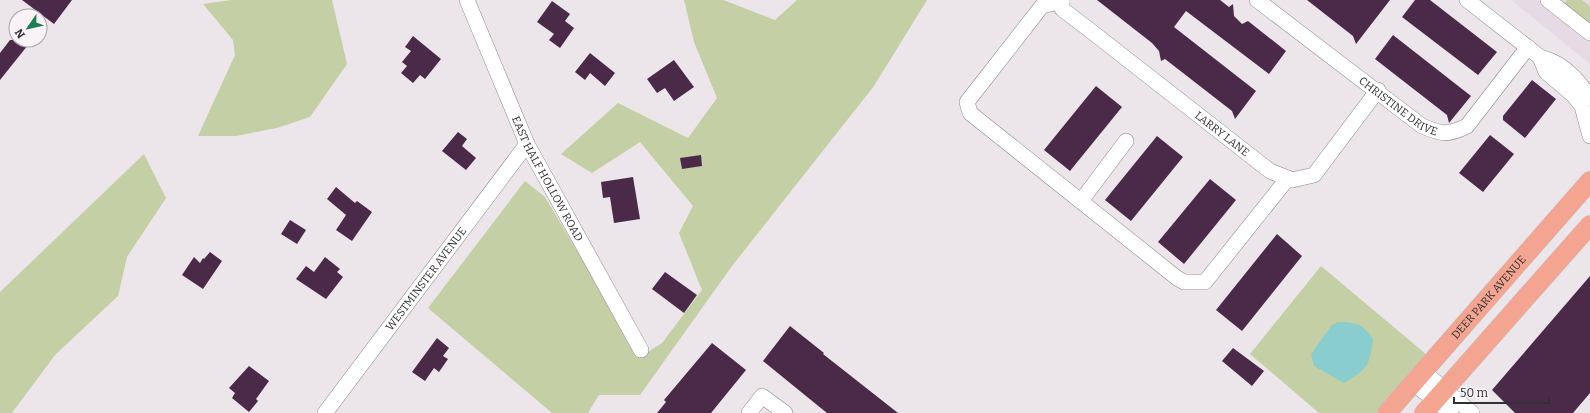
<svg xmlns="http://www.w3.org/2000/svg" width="1590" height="413" viewBox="0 0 1590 413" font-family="Bitter,serif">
<rect width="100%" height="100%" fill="#ece6eb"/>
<path fill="#e6dae5" d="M1511,0H1590V64Z"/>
<path fill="#c4cfa5" d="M231,0H332L347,64L310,117L277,128L236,136H198L235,55L233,40L203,4Z
M684,0H723L775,20L797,0H927L874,86L732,266L640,395H599L588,413H552L428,308L525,181L545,197L640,357L662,343L702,290L679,233L693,206L640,142L592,173L561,154L618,103L688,138L717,98L694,42Z
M1567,0H1582L1590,6V33L1561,8Z
M144,154L166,198L127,257L118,296L55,355L12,413H0V292Z
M1321,266L1433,360L1387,413H1319L1250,354Z"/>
<path fill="#89cdcf" d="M1338,322C1355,322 1363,324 1373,339C1369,367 1368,368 1344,383L1314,366L1311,354L1332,325Z"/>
<path fill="#4b2a49" d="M22,0H72L54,24Z
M1097,0H1220L1229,7L1233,4L1234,16L1242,24L1248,21L1286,51L1269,74L1186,11L1174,27L1256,91L1235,119L1232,111L1165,59L1161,61L1159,51L1152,43Z
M1307,0H1390L1356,44L1353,36Z
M1415,0H1430L1497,52L1478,75L1402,17Z
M552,1L570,14L565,21L574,28L560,48L549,40L554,34L537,22Z
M1393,35L1471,96L1449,123L1447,115L1375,59Z
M413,36L441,59L425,79L420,75L413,83L401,73L407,66L402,62L411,51L405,47Z
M10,40H32L0,80V53Z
M590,53L615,73L605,86L590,73L585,80L575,72Z
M674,60L694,87L674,101L665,88L657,93L647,79Z
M1532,80L1556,99L1525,138L1503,120V116Z
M1096,86L1122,107L1070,171L1044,150Z
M458,132L467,139L462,146L476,158L466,170L442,151Z
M1490,135L1514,154L1483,192L1459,173Z
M1157,136L1183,157L1131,221L1105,200Z
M701,155L702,166L682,169L680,158Z
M633,177L640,219L614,223L610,197L603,198L601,182Z
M1210,179L1236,200L1184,264L1158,242Z
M336,187L355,203L357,201L372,212L352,241L336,230L346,215L327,199Z
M290,220L306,230L297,244L281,234Z
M1277,234L1302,256L1242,331L1216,310Z
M210,252L222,261L203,289L182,275L194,257L200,263L203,258L204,259Z
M325,257L340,269L337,272L343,277L326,299L296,279L306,266L314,272Z
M665,272L697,295L684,313L652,289Z
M1590,276V393L1573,413H1515L1492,390Z
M790,326L824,353L823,354L898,413H827L806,396L763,361Z
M437,338L449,348L443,356L448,359L439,372L434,368L425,381L412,372Z
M712,343L746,370L711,413H657L666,402L664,400Z
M1233,348L1264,371L1252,386L1222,361Z
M249,366L269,381L256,399L258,401L249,412L232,398L235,393L229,388Z"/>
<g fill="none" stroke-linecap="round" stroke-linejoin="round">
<g stroke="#898488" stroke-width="16">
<g id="minor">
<path id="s1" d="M467,0L527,144L641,350"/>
<path id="s2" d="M1062,0V9L1087,28L1270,171L1292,180L1314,175L1378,90"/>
<path id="s3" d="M1257,0L1422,126C1441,134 1447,136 1467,126L1528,47"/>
<path d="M1467,0L1540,57C1562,62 1578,79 1590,98"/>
<path d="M1548,0L1590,33"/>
<path d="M1062,1L1042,6L967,102L970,113L1177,278L1184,282H1205L1288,178"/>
<path d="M1540,57L1546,72L1573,95L1582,106L1590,136"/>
<path d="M1081,201L1126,141"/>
<path d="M1423,371L1472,413"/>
<path d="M1413,383L1451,413"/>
<path id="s4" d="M325,413L527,144"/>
<path d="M749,413L762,396L785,413"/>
</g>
</g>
<g stroke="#c6c5c6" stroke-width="20">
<g id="major">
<path id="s5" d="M1387,413L1590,181"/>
<path d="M1424,413L1590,225"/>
</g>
</g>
<use href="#minor" stroke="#fff" stroke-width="15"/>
<use href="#major" stroke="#f4a591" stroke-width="19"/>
</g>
<g text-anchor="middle" stroke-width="4" stroke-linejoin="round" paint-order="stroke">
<g font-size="11" fill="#333032" stroke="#f9f3f8">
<text dy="4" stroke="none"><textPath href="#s3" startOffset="177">CHRISTINE DRIVE</textPath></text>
<text dy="4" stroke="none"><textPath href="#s2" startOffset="212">LARRY LANE</textPath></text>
<text dy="4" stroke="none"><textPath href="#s1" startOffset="196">EAST HALF HOLLOW ROAD</textPath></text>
<text dy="4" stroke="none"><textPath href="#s4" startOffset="168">WESTMINSTER AVENUE</textPath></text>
<text dy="4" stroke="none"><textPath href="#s5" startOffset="154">DEER PARK AVENUE</textPath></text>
</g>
</g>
<g transform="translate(28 28) rotate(236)"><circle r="19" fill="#f9f3f8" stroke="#aaa5a9"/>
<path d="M0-3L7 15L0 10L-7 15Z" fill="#1e7c52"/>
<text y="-6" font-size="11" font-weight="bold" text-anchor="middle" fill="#333032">N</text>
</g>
<path d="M1454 397v6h95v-6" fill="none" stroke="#333032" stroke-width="2"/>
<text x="1460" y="397" font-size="12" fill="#333032" stroke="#f9f3f8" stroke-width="3" paint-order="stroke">50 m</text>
</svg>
